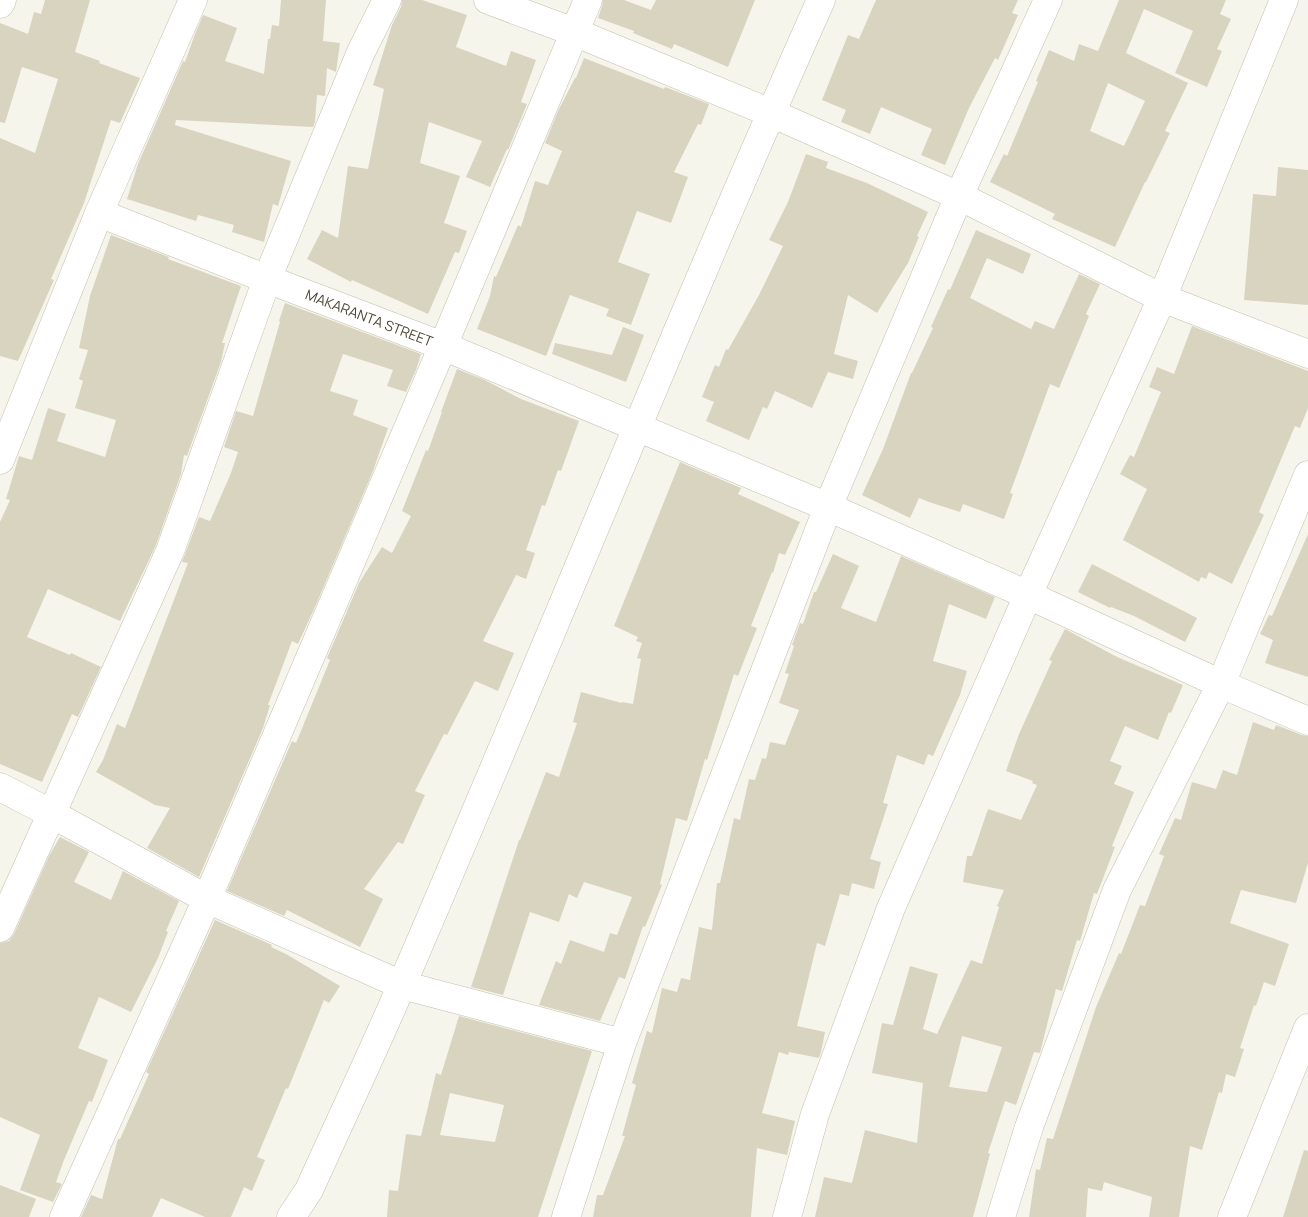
<svg xmlns="http://www.w3.org/2000/svg" width="1308" height="1217" viewBox="0 0 1308 1217" font-family="Manrope,sans-serif">
<rect width="100%" height="100%" fill="#f6f5ec"/>
<path fill="#d9d4c0" fill-rule="evenodd" d="M45,0H90L75,52L100,61L99,63L140,78L120,123L111,120L84,203L51,279L54,280L18,361L0,356V138L35,153L58,79L22,67L5,123L0,122V23L28,34L34,12L41,14Z
M281,0H326L323,41L340,43L336,72L327,68L325,96L317,95L315,122L313,127L176,120L175,125L291,161L278,206L273,204L264,242L232,232L234,225L198,215L196,221L127,199L138,164L183,61L185,62L195,34L203,15L237,28L225,61L264,74L268,39H270L272,25L279,26Z
M402,0H422L467,15L456,47L506,66L511,51L536,60L521,102L527,104L508,150L507,149L490,187L466,177L482,141L429,122L420,163L460,176L444,223L467,231L459,253L455,252L428,314L352,280L351,282L307,259L322,230L338,238L348,166L368,169L384,89L373,85L392,25L401,7Z
M603,0H624L651,10L656,0H755L728,67L674,44L672,49L633,33L634,31L598,18L602,6Z
M876,0H1018L1012,13L1018,15L998,60L995,58L969,108L945,165L921,155L932,129L881,107L870,134L841,122L846,110L822,100L848,35L859,39Z
M1119,0H1226L1220,14L1231,19L1217,49L1222,51L1207,87L1175,73L1193,31L1144,9L1126,53L1188,83L1165,131L1170,133L1146,182H1145L1115,247L1052,219L1055,214L990,182L1004,154L1007,156L1038,82L1036,81L1049,50L1074,61L1079,44L1098,51ZM1108,83L1145,101L1124,146L1090,131Z
M584,58L664,89L665,87L709,104L701,125L698,124L674,172L688,177L671,223L637,211L618,262L650,274L631,325L606,316L609,309L570,295L546,356L477,329L490,296L494,276L496,277L518,225L521,227L535,181L548,185L562,151L545,143L558,111L575,78H576Z
M806,154L828,162L826,168L867,183L928,212L917,236L919,237L908,263L877,313L848,295L834,354L858,361L853,379L828,372L812,408L775,391L767,409L763,407L749,440L706,421L714,402L702,397L715,365L719,367L726,349L728,350L759,295L783,246L769,240L788,202Z
M1278,167L1308,170V305L1244,300L1253,194L1276,196Z
M976,230L1031,254L1023,274L987,258L970,298L1031,329L1035,321L1054,329L1079,274L1100,284L1086,314L1089,316L1059,388L1050,384L1010,493L1013,494L1004,519L963,504L960,512L929,502L919,498L910,518L862,495L883,449L911,373H912L933,328L931,327L948,289L950,290Z
M111,235L169,257L168,259L241,286L222,343H225L221,362L187,456L184,455L181,474L156,545L120,621L48,589L27,637L70,655L71,653L101,667L78,717L72,714L42,782L0,764V522L10,500L6,499L19,456L32,460L48,408L66,414L57,441L105,457L116,420L75,408L83,381L79,379L88,350L79,348L90,296Z
M285,303L421,354L416,370L406,392L387,386L393,370L343,354L330,391L358,400L353,415L388,428L373,471L315,607L298,644L292,641L268,705H270L263,728L199,877L147,848L170,808L155,805L96,772L103,760L117,724L125,728L188,563L182,562L199,517L210,521L231,473L238,452L224,447L236,411L253,416L280,322L279,321Z
M1192,326L1308,371V408L1300,428L1295,426L1259,512L1264,515L1232,584L1209,572L1206,579L1201,577L1199,582L1123,540L1147,489L1120,474L1130,455L1134,457L1161,392L1149,387L1157,367L1174,374Z
M623,327L644,335L626,382L552,354L555,343L612,355Z
M457,369L485,380L521,399L579,421L561,471L558,470L545,506L542,505L526,550L535,553L526,579L516,575L483,641L514,653L498,691L475,681L447,735L444,734L415,791L425,795L403,844L398,842L364,889L383,899L360,947L287,910L284,916L227,891L292,741L296,743L330,660L327,658L359,583L382,547L392,553L411,516L402,511L426,450L428,451L442,412H441Z
M680,462L741,488L738,494L800,522L785,555L779,553L773,573L772,572L751,626L757,628L738,676L734,674L707,760L705,759L687,821L676,818L660,884L662,885L645,927L643,926L625,979L619,977L600,1021L539,1005L556,961L561,964L570,940L604,952L610,933L617,935L632,897L584,882L577,898L569,894L559,922L530,912L503,995L471,987L519,840H520L546,772L559,777L577,723L573,722L581,692L622,703V702L633,704L641,659L637,658L642,643L636,641L638,637L614,626Z
M1308,534V677L1265,663L1273,640L1260,634L1269,615L1272,616Z
M833,554L859,566L841,608L876,622L901,556L995,597L986,619L949,604L933,661L967,671L960,695L933,756L928,754L924,765L897,755L883,803L888,804L870,859L881,862L874,889L852,883L849,896L840,894L825,946L817,943L797,1026L825,1032L821,1052L819,1058L789,1052L788,1055L779,1052L762,1113L795,1121L787,1155L757,1148L751,1217H593L597,1195H603L625,1136H622L636,1085L632,1083L647,1031L652,1033L662,988L677,992L681,978L690,980L699,927L712,930L717,883H720L734,818L740,820L749,779L755,780L762,758L766,759L770,742L785,745L799,710L779,703L789,674L785,673L794,646L792,645L800,623L803,624L814,592H816Z
M1092,564L1197,618L1185,642L1134,616L1111,607L1110,608L1078,592Z
M1065,629L1117,657L1183,685L1171,713L1169,712L1158,740L1125,726L1110,761L1122,766L1114,784L1134,792L1112,846L1115,847L1097,894L1094,893L1080,941L1077,940L1062,991L1056,989L1040,1053L1034,1052L1016,1105L1005,1101L988,1153L990,1154L973,1217H815L824,1177L852,1183L865,1130L917,1143L923,1083L872,1073L882,1023L893,1025L910,966L938,974L923,1029L937,1034L971,960L982,964L999,907L997,906L1004,890L963,882L967,856H972L988,809L1021,820L1037,785L1032,783L1033,781L1006,771L1019,734L1052,661L1049,660ZM962,1036L1002,1047L987,1092L949,1087Z
M1253,722L1274,730L1276,725L1302,735L1308,736V863L1296,903L1241,890L1230,923L1289,944L1275,986L1264,982L1256,1006L1254,1005L1240,1048L1244,1049L1235,1077L1226,1074L1222,1093L1219,1092L1202,1150L1190,1146L1179,1217H1149L1152,1197L1104,1182L1102,1191L1088,1188L1086,1217H1029L1036,1169L1040,1170L1047,1138L1053,1139L1096,1007L1119,953L1121,954L1140,905L1145,906L1164,856L1159,854L1175,818L1181,820L1192,782L1216,789L1223,770L1237,775Z
M60,837L89,852L74,882L111,900L123,871L179,901L166,931L168,932L158,958L131,1012L99,997L78,1048L108,1060L92,1102L89,1101L64,1160L56,1182L62,1184L53,1202L20,1190L40,1135L0,1117V943L9,941L14,934L49,856Z
M215,920L272,945L271,947L286,954L340,986L329,1003L324,1000L288,1089L286,1088L257,1157L265,1160L252,1191L244,1187L231,1217H205L161,1198L152,1217H81L91,1195L102,1199L118,1139H120L149,1074L146,1072Z
M459,1016L592,1051L538,1217H387L389,1190L398,1191L406,1134L421,1136L436,1073L441,1075ZM450,1093L504,1105L495,1142L440,1135Z
M1304,1150L1308,1151V1217H1283Z
M0,1185L36,1199L29,1217H0Z"/>
<g fill="none" stroke-linecap="round" stroke-linejoin="round">
<g stroke="#c3bfad" stroke-width="29">
<path id="minor" d="M488,0L574,32L771,113L959,196L1162,298L1308,354
M0,4L2,0
M99,213L267,279L443,346L828,507L1028,595L1221,684L1308,721
M0,460L99,213L193,0
M0,787L52,814L207,899L402,985L622,1043
M0,928L170,551L267,279L361,52L387,0
M64,1217L207,899L443,346L588,0
M291,1217L309,1190C340,1121 373,1052 403,982C544,656 676,325 821,0
M566,1217L622,1043L828,507L959,196L1048,0
M787,1217L815,1114L891,908L1028,595L1162,298L1284,0
M1001,1217L1029,1127L1117,890L1221,684L1308,475
M1232,1217L1308,1028"/>
</g>
<use href="#minor" stroke="#fff" stroke-width="28"/>
</g>
<g text-anchor="middle" stroke-width="4.5" stroke-linejoin="round" paint-order="stroke">
<g font-size="14" fill="#4c4838" stroke="#fff">
<text transform="translate(369 318) rotate(21)" y="5">MAKARANTA STREET</text>
</g>
</g>
</svg>
